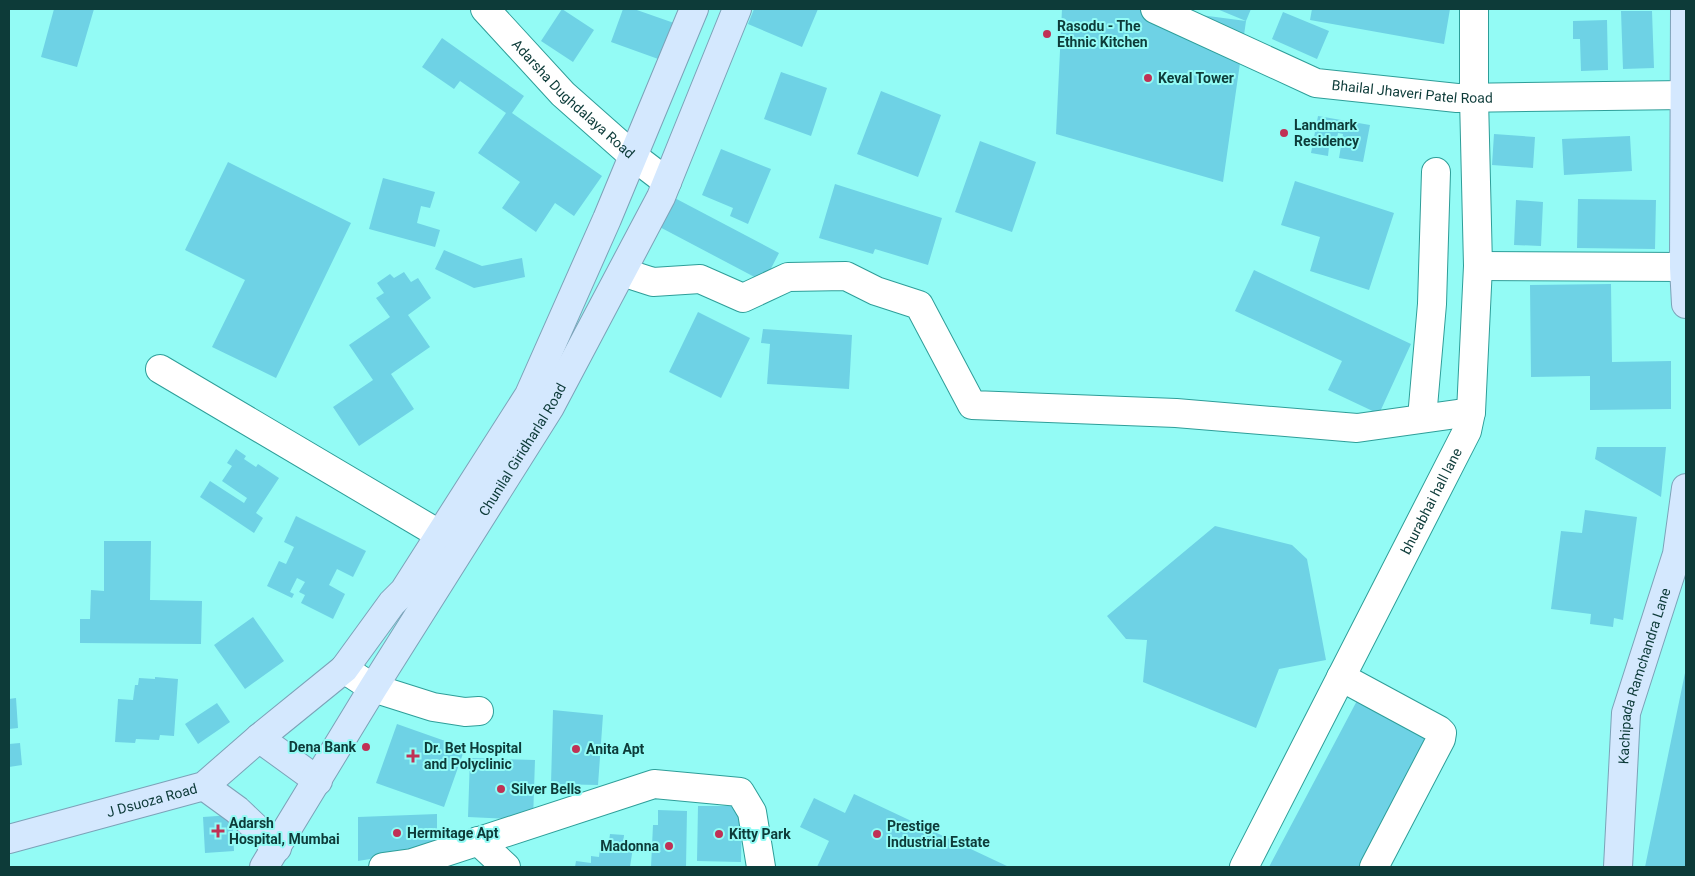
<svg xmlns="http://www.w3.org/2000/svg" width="1695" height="876" viewBox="0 0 1695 876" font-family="Roboto,sans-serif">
<rect width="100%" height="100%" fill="#93fbf5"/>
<path fill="#6ed2e5" d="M54,9H94L77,67L41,57Z
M562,9L594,30L573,62L541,41Z
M623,9H634L674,23L661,60L611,42Z
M754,9H818L802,47L748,24Z
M1062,9H1155L1246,21L1217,9H1251L1246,21L1223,182L1056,134Z
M1312,9H1450L1444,44L1310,20Z
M1621,11H1652L1654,68L1623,69Z
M1283,12L1329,31L1317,59L1272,39Z
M1607,20L1608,70L1581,71L1580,39H1573V21Z
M442,38L524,96L512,113L602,176L574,216L555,203L536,232L502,208L520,182L478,153L506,113L460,81L454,89L422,67Z
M781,72L827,88L811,136L764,119Z
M881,91L941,115L918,177L857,154Z
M1318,116L1370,125L1363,162L1339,158L1343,134L1338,133L1335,148L1329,147L1328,156L1311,153Z
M1494,134L1535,137L1533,168L1492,165Z
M1630,136L1632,171L1564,175L1562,139Z
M980,141L1036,162L1012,232L955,212Z
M721,149L771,169L748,224L730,216L733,208L702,195Z
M228,162L351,223L276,378L212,347L245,280L185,250Z
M383,178L435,192L430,208L421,206L417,223L440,230L435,247L369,229Z
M1295,181L1394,213L1369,290L1310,271L1320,237L1281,225Z
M835,184L942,218L928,265L875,249L873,254L819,238Z
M669,195L779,253L764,282L654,224Z
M1578,199L1656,200L1655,249L1577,248Z
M1516,200L1543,202L1541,246L1514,245Z
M444,250L482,266L522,258L525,277L474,288L435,269Z
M1254,270L1411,344L1379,414L1328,390L1342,361L1235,311Z
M404,272L411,282L418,278L431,298L408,315L430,347L391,374L414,409L359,446L333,407L373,380L349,345L390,317L376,298L384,293L377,283L390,274L394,278Z
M1611,284L1612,362L1671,361V409L1590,410V376L1531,377L1530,285Z
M698,312L750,338L721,398L669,372Z
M763,329L852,335L849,389L767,384L770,344L761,343Z
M1597,447H1666L1661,497L1595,459Z
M236,449L246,456L244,459L256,467L258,464L279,478L256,513L263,518L254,533L200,497L210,481L244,503L247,498L222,481L232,466L227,463Z
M1585,510L1637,517L1623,620L1614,618L1613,627L1590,624L1591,614L1551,609L1561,531L1582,533Z
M296,516L366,551L353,577L337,569L329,585L345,594L333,619L301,603L305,595L299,592L305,582L297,578L290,592L294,594L292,598L267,586L279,561L286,564L294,547L284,542Z
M1215,526L1292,545L1307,559L1326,660L1279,669L1256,728L1143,682L1147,640L1126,639L1107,616Z
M104,541H151L150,600L202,601L201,644L80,643V619H90L91,590L104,591Z
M253,617L284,661L245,689L214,645Z
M1685,673L1686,867H1645Z
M155,677L178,679L174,736L160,735L159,740L136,739L135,743L115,742L118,699L133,700L135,685H138L139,678L155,679Z
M1360,695L1437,736L1367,867H1269Z
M16,698L18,728L9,729V699Z
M217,703L230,722L198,744L185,724Z
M553,710L603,715L598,785L551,784Z
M397,724L465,748L444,807L376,783Z
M20,743L22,765L9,767V744Z
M470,758L535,760L533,820L468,817Z
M854,794L1009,867H817L829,841L800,827L814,798L845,813Z
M698,806H742L741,862L697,861Z
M658,810L687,811L686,867H651L653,825H658Z
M437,814V848L358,861V817Z
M232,815L234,851L205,853L203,817Z
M610,834L624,835L623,846L633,847L630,867H575L576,861L591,863V856L599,857L600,847L608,848Z"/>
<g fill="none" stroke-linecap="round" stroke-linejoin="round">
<g stroke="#2e9e99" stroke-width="30">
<g id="minor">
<path id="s1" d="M485,9L563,94L633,156L667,182"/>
<path id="s2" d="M1155,9L1316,83L1457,98L1686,95"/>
<path d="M1478,266L1686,267"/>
<path d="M622,272L653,282L700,279L743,298L788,277L846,276L876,291L919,305L972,405L1176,413L1357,428L1471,412"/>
<path d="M160,369L439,534"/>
<path d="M1422,418L1432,304L1436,172"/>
<path d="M344,669L373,688L433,707L465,712L479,711"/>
<path d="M1341,677L1439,730L1442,733L1441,739L1374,867"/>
<path d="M478,841L506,867"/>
<path d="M383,867L412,863L654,784L740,792L752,812L761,867"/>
<path id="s3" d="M1244,867L1467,431L1471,412L1478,266L1474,98V9"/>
</g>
</g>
<g stroke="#7ca2b8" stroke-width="30">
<g id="major">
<path d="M1685,9L1684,267L1686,304"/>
<path d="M259,738L318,781"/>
<path d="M204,786L237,810L277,848"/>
<path id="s4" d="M9,839L204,786L259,738L344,669L392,603L404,591L529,395L607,219L694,9"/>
<path id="s5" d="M264,867L373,688L550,407L661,197L737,9"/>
<path id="s6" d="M1618,867L1626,713L1677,554L1686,488"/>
</g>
</g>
<use href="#minor" stroke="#fff" stroke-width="28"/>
<use href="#major" stroke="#d4e8fe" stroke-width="28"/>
</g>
<g fill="#c03155" stroke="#93fbf5" stroke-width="2">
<circle cx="1047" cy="34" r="5"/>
<circle cx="1148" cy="78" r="5"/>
<circle cx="1284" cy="133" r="5"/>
<circle cx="366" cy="747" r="5"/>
<circle cx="576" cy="749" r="5"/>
<path d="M410.5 748.5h5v5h5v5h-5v5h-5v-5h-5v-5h5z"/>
<circle cx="501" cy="789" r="5"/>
<path d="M215.5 823.5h5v5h5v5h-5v5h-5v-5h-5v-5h5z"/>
<circle cx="397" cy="833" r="5"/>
<circle cx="719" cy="834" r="5"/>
<circle cx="877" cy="834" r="5"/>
<circle cx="669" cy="846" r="5"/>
</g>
<g text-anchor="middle" stroke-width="4" stroke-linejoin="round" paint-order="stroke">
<g font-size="14" font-weight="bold" fill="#0d3b39" stroke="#93fbf5" text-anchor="start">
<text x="1057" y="31">Rasodu - The<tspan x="1057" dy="16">Ethnic Kitchen</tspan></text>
<text x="1158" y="83">Keval Tower</text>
<text x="1294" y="130">Landmark<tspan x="1294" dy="16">Residency</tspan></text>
<text x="356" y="752" text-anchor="end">Dena Bank</text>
<text x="424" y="753">Dr. Bet Hospital<tspan x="424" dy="16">and Polyclinic</tspan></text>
<text x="586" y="754">Anita Apt</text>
<text x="511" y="794">Silver Bells</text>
<text x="229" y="828">Adarsh<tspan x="229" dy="16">Hospital, Mumbai</tspan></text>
<text x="887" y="831">Prestige<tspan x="887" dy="16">Industrial Estate</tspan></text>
<text x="407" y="838">Hermitage Apt</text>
<text x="729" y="839">Kitty Park</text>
<text x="659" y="851" text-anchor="end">Madonna</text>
</g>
<g font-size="14" fill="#0d3b39" stroke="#93fbf5">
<text dy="5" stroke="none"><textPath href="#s2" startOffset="274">Bhailal Jhaveri Patel Road</textPath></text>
<text dy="5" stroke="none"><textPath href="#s1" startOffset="126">Adarsha Dughdalaya Road</textPath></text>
<text dy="5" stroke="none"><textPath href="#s5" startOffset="491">Chunilal Giridharlal Road</textPath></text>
<text dy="5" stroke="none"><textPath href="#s3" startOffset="411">bhurabhai hall lane</textPath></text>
<text dy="5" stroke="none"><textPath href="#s6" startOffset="194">Kachipada Ramchandra Lane</textPath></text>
<text dy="5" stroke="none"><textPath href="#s4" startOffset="148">J Dsuoza Road</textPath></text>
</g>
</g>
<rect width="1695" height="876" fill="none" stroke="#0d3b39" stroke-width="20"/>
</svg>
